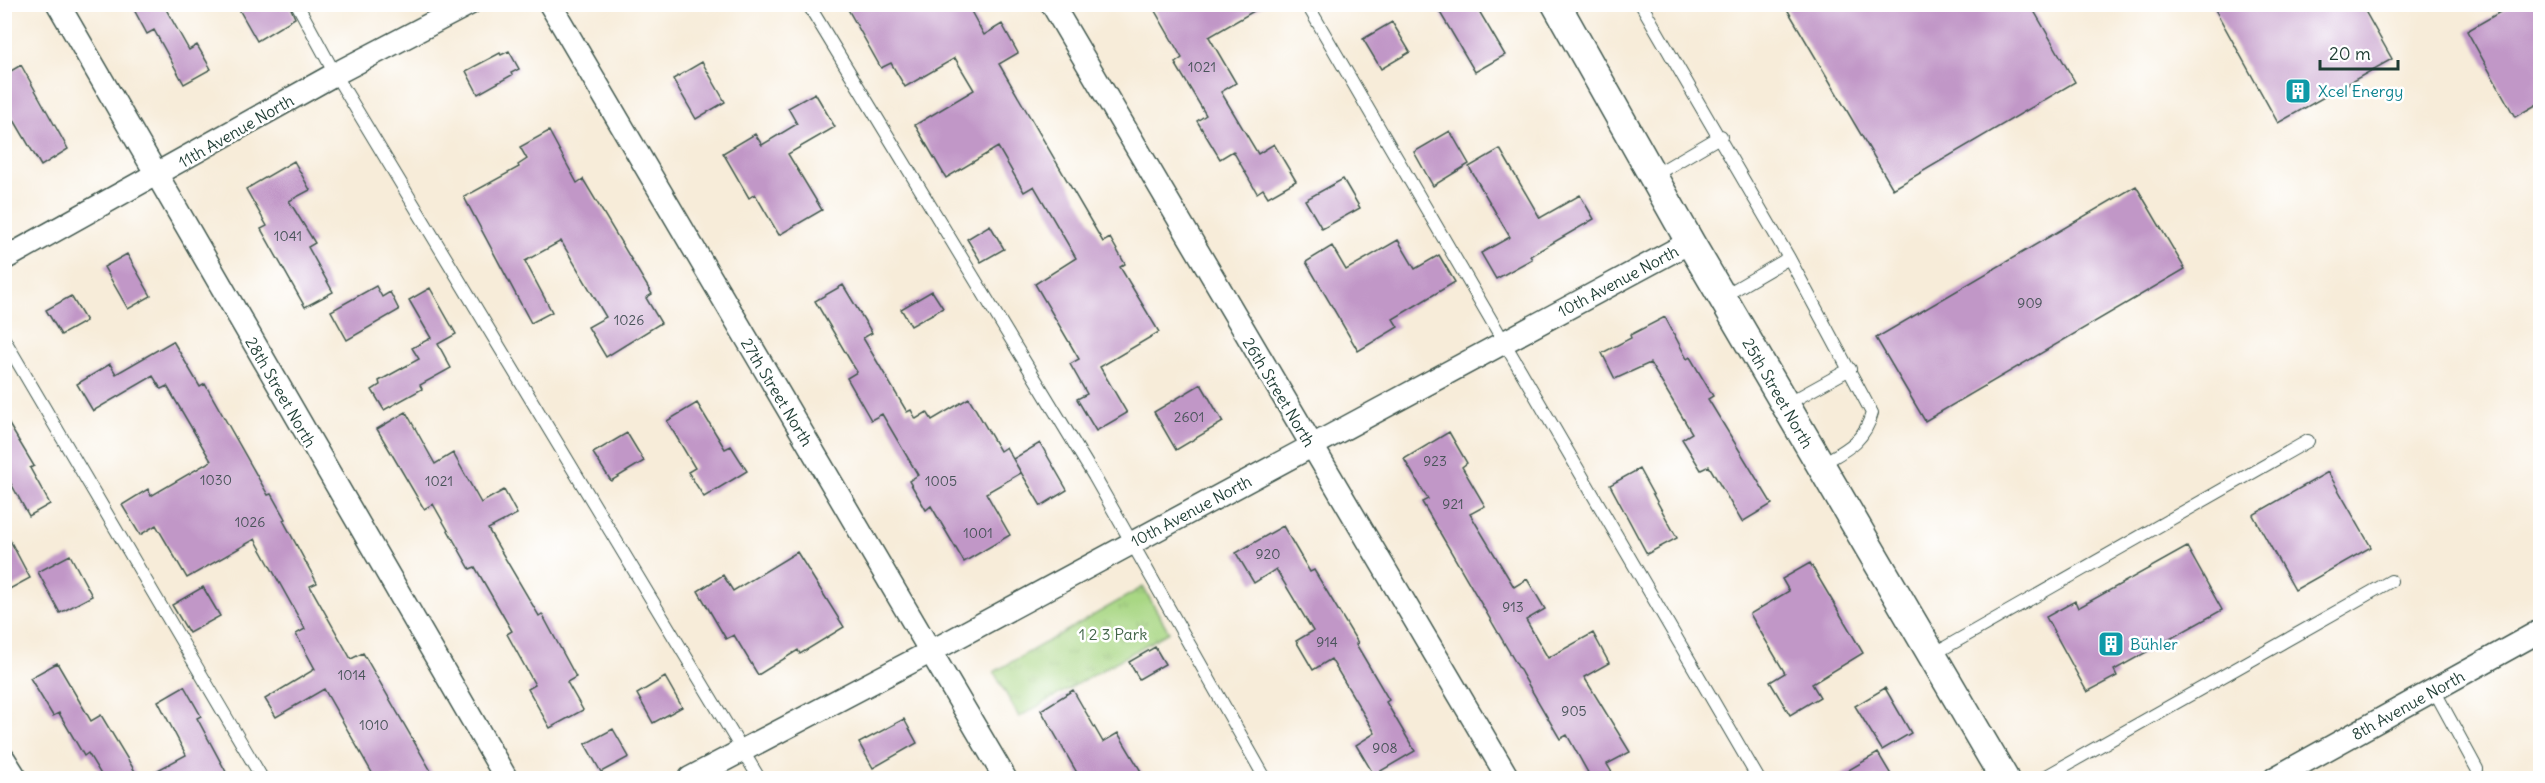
<svg xmlns="http://www.w3.org/2000/svg" width="2545" height="783" viewBox="0 0 2545 783" font-family="Delius,sans-serif">
<defs>
<pattern id="park-tufts" width="24" height="20" patternUnits="userSpaceOnUse" patternTransform="scale(1.5)"><rect width="24" height="20" fill="#a9d784"/><path d="M3 7l-1-3M5 7V3M7 7l1-3M15 17l-1-3M17 17v-4M19 17l1-3" fill="none" stroke="#91b973"/></pattern>
</defs>
<rect width="100%" height="100%" fill="#fff"/>
<filter id="ink" filterUnits="userSpaceOnUse"><feTurbulence type="fractalNoise" baseFrequency=".0167" numOctaves="2"/><feDisplacementMap in="SourceGraphic" scale="12" xChannelSelector="R" yChannelSelector="G"/><feConvolveMatrix kernelMatrix="1 2 1 2 8 2 1 2 1" color-interpolation-filters="sRGB"/></filter>
<filter id="wash" filterUnits="userSpaceOnUse"><feTurbulence type="fractalNoise" baseFrequency=".008" numOctaves="4" result="noise"/><feDisplacementMap in="SourceGraphic" scale="24" xChannelSelector="R" yChannelSelector="G"/><feGaussianBlur stdDeviation="1.35" result="paint"/><feColorMatrix in="noise" values="0 0 0 0 0 0 0 0 0 0 0 0 0 0 0 0 0 1.4 0 .05"/><feComposite in="paint" operator="in"/></filter>
<g filter="url(#wash)">
<rect width="100%" height="100%" fill="#f7ecd9"/>
<path fill="url(#park-tufts)" stroke="#648a5c" stroke-width="1.5" d="M1143,587L1169,632L1019,717L994,672Z"/>
<g id="blocks">
<path fill="#c197c7" d="M131,4H163L189,50L197,45L211,69L184,84L154,30L147,34Z
M236,4H289L295,18L257,41Z
M845,4H967L984,35L1002,24L1018,53L999,64L1103,242L1110,238L1125,264L1120,267L1159,332L1100,367L1127,413L1096,431L1077,399L1087,394L1070,364L1079,359L1035,284L1076,258L1034,186L1024,192L998,147L946,178L915,125L974,90L955,58L905,87L891,63L881,68Z
M1151,4H1266L1209,37L1236,83L1221,92L1258,154L1274,144L1296,181L1268,197L1263,189L1257,193L1233,151L1220,159L1197,121L1206,115L1175,63L1182,58Z
M1435,4H1475L1505,55L1475,72Z
M1784,4H2030L2075,82L1893,189Z
M2212,4H2361L2392,59L2278,123Z
M2514,4H2541V102L2515,117L2467,31Z
M1392,22L1410,52L1381,69L1363,39Z
M509,51L519,69L511,73L512,75L478,94L466,71L500,53L501,55Z
M702,62L725,102L696,119L673,79Z
M21,65L68,149L41,166L4,103V75Z
M815,93L835,127L788,154L822,210L779,235L755,194L749,198L723,153L755,134L762,145L797,124L788,108Z
M549,131L577,183L583,179L652,294L646,298L661,323L606,357L588,327L606,317L561,241L525,261L552,312L531,323L464,197L519,167L518,165L527,159L520,147Z
M1450,131L1469,164L1433,186L1414,152Z
M1500,149L1540,218L1580,195L1594,219L1530,256L1532,259L1496,279L1481,253L1510,237L1469,167Z
M294,161L310,190L289,201L315,243L308,247L333,292L305,307L261,229L267,226L246,189Z
M1343,179L1360,208L1322,229L1305,200Z
M2136,186L2185,269L1925,421L1876,338Z
M990,225L1004,249L981,262L967,239Z
M1398,240L1415,269L1439,255L1455,282L1393,319L1398,327L1358,351L1306,262L1332,246L1346,270Z
M127,254L151,296L128,309L104,267Z
M843,285L872,333L863,338L907,412L911,410L916,419L927,412L932,420L969,398L1000,451L1006,447L1021,473L986,493L1010,535L964,562L931,506L926,510L909,481L918,475L882,414L871,420L847,378L857,372L815,301Z
M376,286L382,297L390,292L399,310L347,340L331,311Z
M430,288L456,334L438,344L451,368L420,385L422,389L384,410L372,390L380,385L379,381L419,359L412,348L431,338L409,300Z
M932,291L943,308L911,326L901,309Z
M71,296L86,321L61,335L46,310Z
M1665,317L1687,359L1690,357L1713,396L1708,399L1772,504L1742,522L1709,466L1701,470L1682,439L1692,433L1650,363L1615,379L1602,353L1631,338L1630,335Z
M173,341L200,387L205,384L268,495L271,494L285,519L283,520L317,583L310,586L351,659L363,653L435,778H375L324,689L276,717L265,699L315,669L296,634L305,629L255,539L187,578L156,525L140,535L122,505L148,489L151,496L211,461L167,386L161,389L153,376L93,411L77,384L110,364L116,374Z
M1201,384L1223,422L1176,450L1154,412Z
M697,403L725,449L731,446L747,471L704,497L688,472L695,468L667,421Z
M406,412L435,464L453,453L481,503L504,490L517,514L488,529L539,616L542,614L576,677L567,682L583,710L550,728L528,689L535,685L507,634L512,631L475,567L470,569L433,504L424,509L377,429Z
M4,416L34,466L30,468L50,504L29,516L4,471Z
M1449,432L1467,463L1462,467L1485,506L1470,514L1514,587L1527,579L1545,609L1526,620L1548,658L1593,633L1609,663L1584,677L1630,752L1607,764L1615,778H1591L1567,735L1560,739L1422,502L1428,499L1404,459Z
M627,433L644,461L611,481L593,453Z
M1040,443L1067,490L1041,506L1013,459Z
M1639,469L1677,538L1647,554L1610,485Z
M2328,472L2371,547L2295,590L2253,515Z
M1283,526L1310,572L1314,570L1358,643L1356,644L1389,700L1386,702L1415,751L1374,775L1356,745L1375,733L1331,659L1313,670L1296,641L1313,631L1276,569L1254,583L1236,553Z
M4,529L30,578L4,592Z
M2187,547L2222,610L2114,670L2117,676L2087,692L2046,617L2075,601L2078,608Z
M797,552L844,627L800,654L798,650L758,675L734,635L726,639L698,591L723,575L733,591Z
M70,555L92,596L60,613L38,572Z
M1810,563L1863,653L1812,684L1820,697L1790,715L1770,682L1785,673L1750,614L1789,591L1782,579Z
M203,587L220,616L189,633L172,605Z
M1155,647L1165,664L1139,679L1129,662Z
M57,663L91,721L101,715L139,778H103L88,753L84,756L59,713L53,716L30,678Z
M665,677L682,707L653,723L637,694Z
M184,686L201,716L197,718L226,772L215,778H143L186,755L158,701Z
M1885,688L1911,733L1882,750L1855,706Z
M1073,690L1103,742L1118,733L1145,778H1080L1041,710Z
M904,719L917,743L873,768L859,743Z
M613,729L629,757L601,772L585,744Z
M1878,753L1893,778H1835Z"/>
</g>
</g>
<g filter="url(#ink)">
<use href="#blocks" fill-opacity="0" stroke="#3f574d" stroke-width="1.5"/>
<g fill="none" stroke-linecap="round" stroke-linejoin="round">
<g stroke="#3f574d" stroke-width="14">
<path id="service" d="M297,4L335,74L759,778
M808,4L1094,476L1265,778
M1307,4L1758,778
M1641,4L1789,258L1872,413C1864,443 1845,450 1820,465
M1653,176L1721,136
M1722,297L1789,258
M4,339L262,778
M1785,405L1850,369
M1932,655L2308,441
M2434,690L2477,769
M2043,778L2391,581"/>
</g>
<g stroke="#3f574d" stroke-width="25">
<path id="minor" d="M58,4L506,778
M550,4L1005,778
M1052,4L1508,778
M4,259L335,74L469,4
M4,759L16,778
M690,778L930,652L1690,242
M2275,778L2540,631"/>
</g>
<g stroke="#3f574d" stroke-width="31">
<path id="tertiary" d="M1556,4L1690,242L2004,778"/>
</g>
<use href="#service" stroke="#fff" stroke-width="12"/>
<use href="#minor" stroke="#fff" stroke-width="22"/>
<use href="#tertiary" stroke="#fff" stroke-width="28"/>
</g>
</g>
<defs>
<g id="building-square" transform="scale(1.35)"><rect x="-9" y="-9" width="18" height="18" rx="4" fill="#0f9aa8" stroke="#fff"/><path d="M-4-6H4V6H1V3H-1V6H-4ZM-2.5-4.3h1.7v1.8h-1.7ZM.8-4.3h1.7v1.8H.8ZM-2.5-1h1.7V.8h-1.7ZM.8-1h1.7V.8H.8Z" fill="#fff"/></g>
</defs>
<g fill-rule="evenodd">
<use href="#building-square" x="2298" y="91"/>
<use href="#building-square" x="2111" y="644"/>
</g>
<g text-anchor="middle" stroke-width="5" stroke-linejoin="round" paint-order="stroke">
<g font-size="14" fill="#485459">
<text x="1202" y="72">1021</text>
<text x="288" y="241">1041</text>
<text x="2030" y="308">909</text>
<text x="629" y="325">1026</text>
<text x="1189" y="422">2601</text>
<text x="1435" y="466">923</text>
<text x="216" y="485">1030</text>
<text x="439" y="486">1021</text>
<text x="941" y="486">1005</text>
<text x="1453" y="509">921</text>
<text x="250" y="527">1026</text>
<text x="978" y="538">1001</text>
<text x="1268" y="559">920</text>
<text x="1513" y="612">913</text>
<text x="1327" y="647">914</text>
<text x="352" y="680">1014</text>
<text x="1574" y="716">905</text>
<text x="374" y="730">1010</text>
<text x="1385" y="753">908</text>
</g>
<g font-size="16" fill="#0d838f" stroke="#fff" text-anchor="start">
<text x="2318" y="97">Xcel Energy</text>
<text x="2130" y="650">Bühler</text>
</g>
<g font-size="16" fill="#1f3d34" stroke="#fff">
<text transform="translate(236 131) rotate(-30)" y="6">11th Avenue North</text>
<text transform="translate(1618 281) rotate(-28)" y="6">10th Avenue North</text>
<text transform="translate(281 392) rotate(60)" y="6">28th Street North</text>
<text transform="translate(777 392) rotate(59)" y="6">27th Street North</text>
<text transform="translate(1279 392) rotate(59)" y="6">26th Street North</text>
<text transform="translate(1778 393) rotate(60)" y="6">25th Street North</text>
<text transform="translate(1191 511) rotate(-28)" y="6">10th Avenue North</text>
<text transform="translate(2408 705) rotate(-29)" y="6">8th Avenue North</text>
</g>
<g font-size="16" fill="#426448" stroke="#fff">
<text x="1113" y="640">1 2 3 Park</text>
</g>
</g>
<rect width="2545" height="783" fill="none" stroke="#fff" stroke-width="24"/>
<path d="M2320 60v9h78v-9" fill="none" stroke="#1f3d34" stroke-width="3"/>
<text x="2329" y="60" font-size="18" fill="#1f3d34" stroke="#ffffff" stroke-width="4.5" paint-order="stroke">20 m</text>
</svg>
